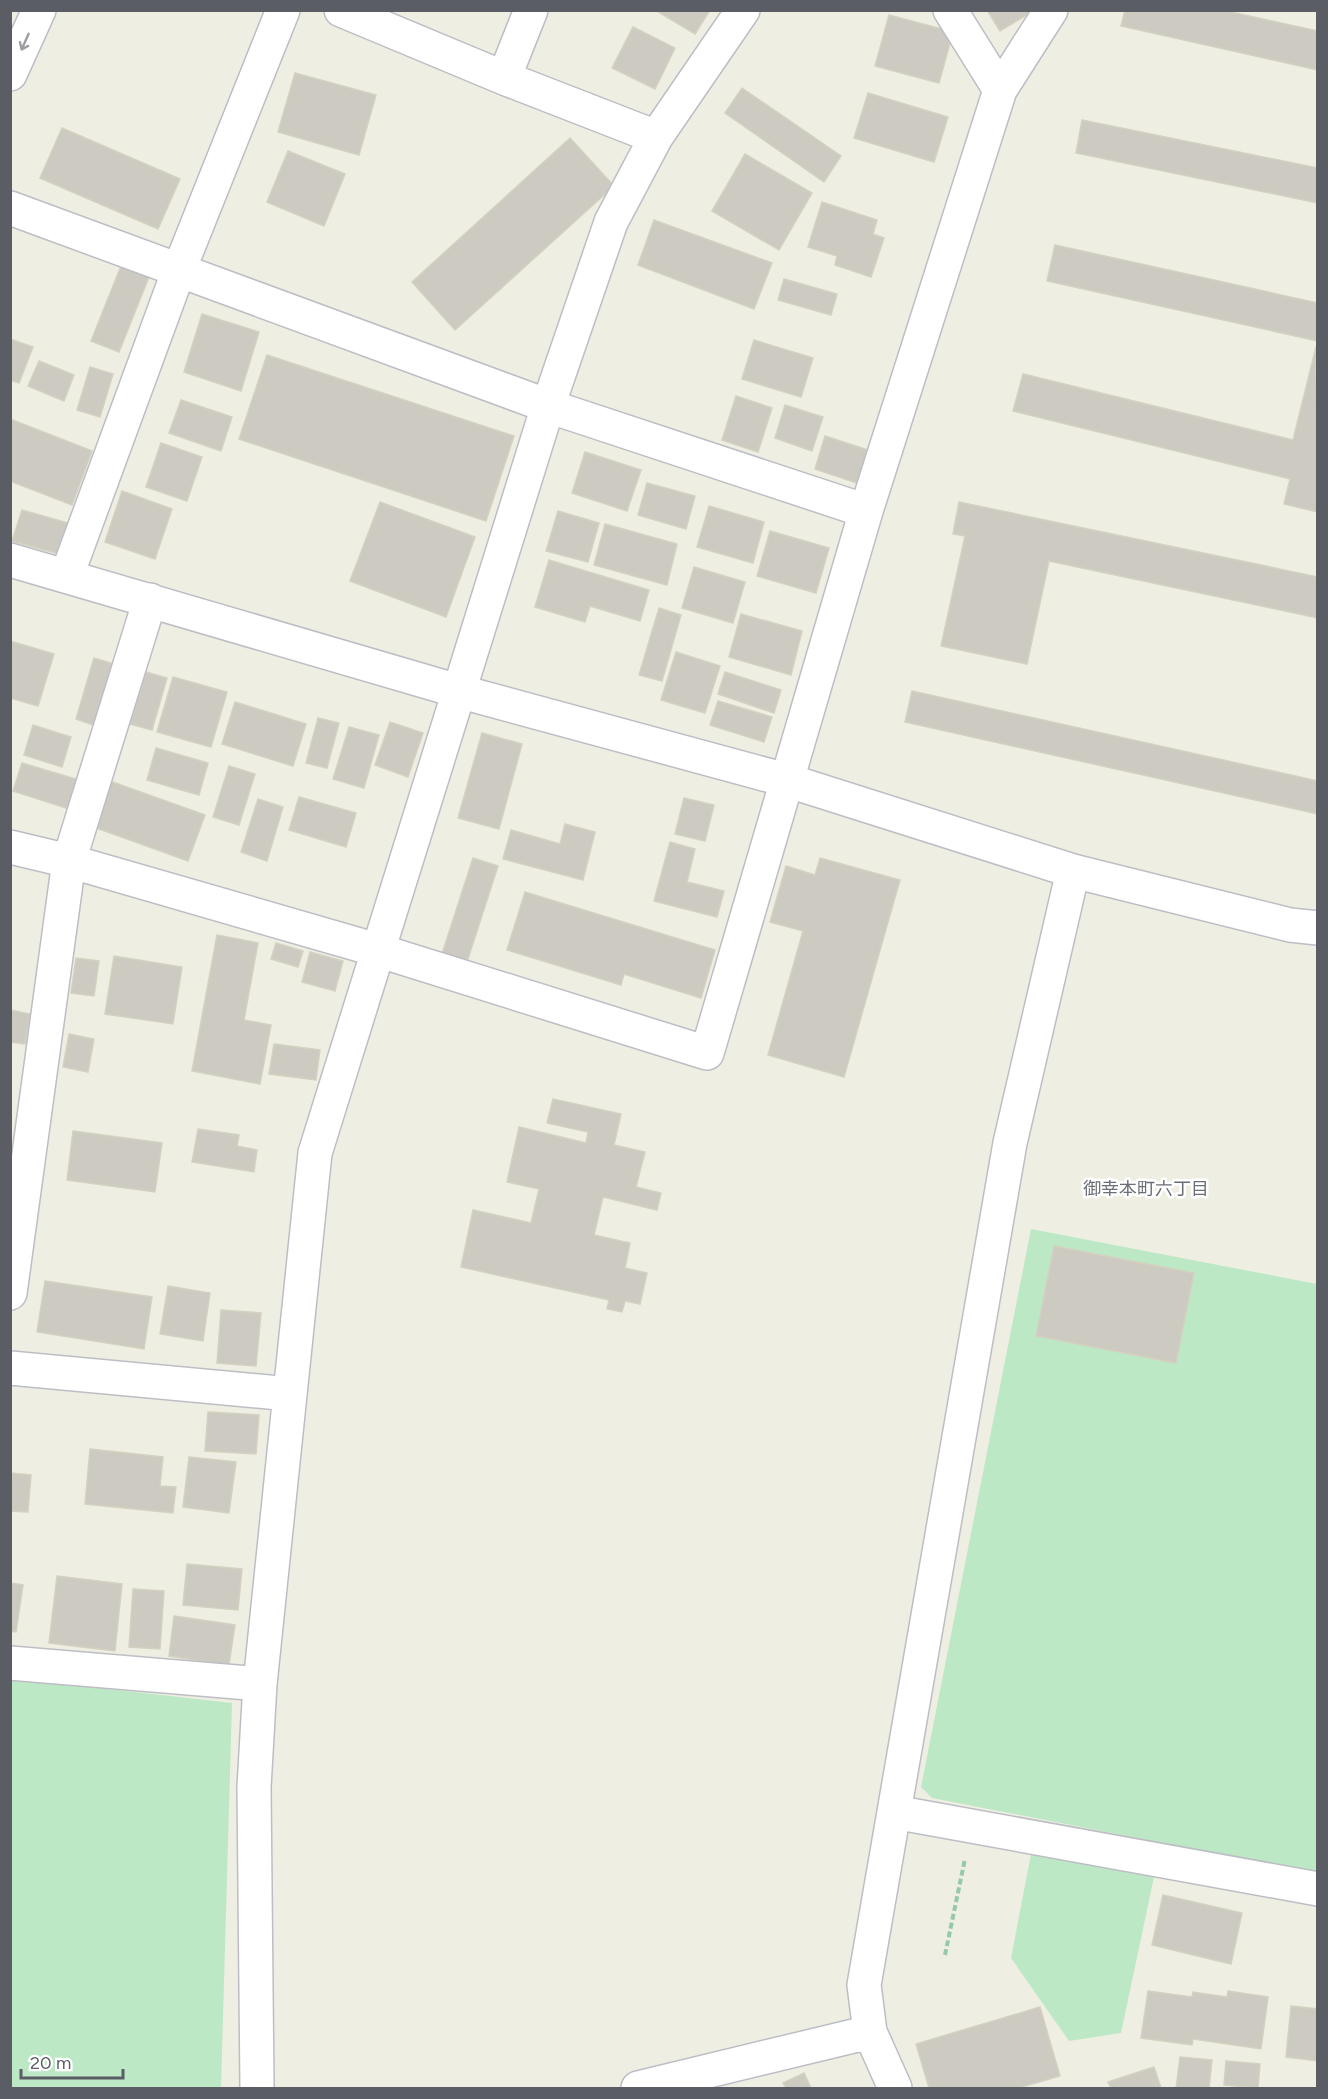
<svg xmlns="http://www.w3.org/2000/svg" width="1328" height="2099" viewBox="0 0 1328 2099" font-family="Figtree,'Noto Sans JP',sans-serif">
<rect width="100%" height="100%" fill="#efeee2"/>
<path fill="#bde8c5" d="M1031,1229L1317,1284V1873L932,1798L921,1787Z
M11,1678L232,1703L221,2088H11Z
M1031,1854L1154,1877L1121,2033L1069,2041L1011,1958Z"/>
<path fill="#cccac1" stroke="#d4d1c0" stroke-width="1.5" d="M655,10H710L695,34Z
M987,10H1032L1033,11L1000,31Z
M1125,10H1222L1318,31V70L1121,26Z
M889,15L953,32L939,83L875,66Z
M633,27L675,48L655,89L612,68Z
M295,73L376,95L359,155L278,132Z
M742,88L841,156L824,182L725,113Z
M868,93L948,117L934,162L854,138Z
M1082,120L1318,168V203L1076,153Z
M62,128L180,179L158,229L40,178Z
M570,138L614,186L455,330L412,282Z
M288,151L345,174L324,226L267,202Z
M745,154L812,193L779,250L712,211Z
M822,202L877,220L873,234L884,238L871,277L835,265L837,256L808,247Z
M654,220L772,263L754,309L638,265Z
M1055,245L1318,303V341L1047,281Z
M121,266L149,277L119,352L91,341Z
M784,279L837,294L831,315L778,300Z
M202,314L259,332L241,391L184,372Z
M10,339L33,347L19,383L10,380Z
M754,340L813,358L801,397L742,379Z
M1316,347L1318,512L1284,504L1290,479L1013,411L1023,374L1293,440Z
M267,355L514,436L486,521L239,439Z
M39,361L74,375L64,401L28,386Z
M90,367L113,374L100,417L77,410Z
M736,396L772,408L758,452L722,440Z
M181,400L232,417L221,451L169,433Z
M785,405L823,417L812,451L775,438Z
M10,419L92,451L72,505L10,481Z
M825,436L868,450L857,483L815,469Z
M161,443L202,457L187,501L146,487Z
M585,452L641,470L627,511L572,493Z
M647,483L695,496L686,529L638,515Z
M122,491L172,509L155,559L105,542Z
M380,502L475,537L446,617L350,581Z
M959,502L1318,577V618L1049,561L1027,664L941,646L965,536L953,534Z
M709,506L764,522L753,563L697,547Z
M22,510L68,523L59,554L12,541Z
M558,511L599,523L588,562L546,551Z
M605,524L677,544L667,585L594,565Z
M770,531L829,548L816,593L757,576Z
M549,560L649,590L640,621L590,606L585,622L535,607Z
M694,567L745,582L733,623L682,608Z
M659,608L681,615L662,681L639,675Z
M741,614L802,631L791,675L729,657Z
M10,641L54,654L38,706L10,698Z
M676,652L720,666L705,713L661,700Z
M94,658L114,664L96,726L76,719Z
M146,672L167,678L152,730L130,724Z
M725,672L781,690L774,713L718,694Z
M173,677L227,692L211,747L157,732Z
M912,691L1318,781V814L905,722Z
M718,701L772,717L764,742L710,725Z
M235,702L306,724L293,766L222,744Z
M318,718L339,723L327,768L306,763Z
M390,722L423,733L408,777L375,765Z
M33,725L71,737L62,767L24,755Z
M349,727L379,735L364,788L333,779Z
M482,733L522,744L499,829L458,818Z
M156,748L208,763L199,795L147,780Z
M22,763L79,780L69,809L13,791Z
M229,766L255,774L239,825L213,817Z
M107,780L205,815L188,861L91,826Z
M299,797L356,813L346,847L289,830Z
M684,798L714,805L705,841L675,834Z
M258,799L283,807L267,861L241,852Z
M565,824L595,832L583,880L503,859L511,830L560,844Z
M670,842L695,849L687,882L724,891L717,917L654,901Z
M473,858L498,866L466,965L441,957Z
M820,858L900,880L844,1077L768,1055L803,931L770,922L786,866L815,875Z
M525,892L715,950L701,998L624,974L621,985L507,950Z
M217,935L258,943L244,1020L271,1025L260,1084L192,1071Z
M276,943L303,951L298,967L271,959Z
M310,952L343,961L335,991L302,982Z
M114,956L182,967L173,1024L105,1014Z
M76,958L99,961L94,996L71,993Z
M10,1010L30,1014L25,1044L10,1042Z
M69,1034L94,1039L88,1072L63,1067Z
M274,1044L320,1050L316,1080L269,1074Z
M553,1099L621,1114L614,1145L645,1152L636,1187L661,1193L657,1210L603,1197L594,1235L630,1243L625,1268L647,1273L640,1304L625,1301L622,1312L607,1309L609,1300L461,1267L473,1210L531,1223L539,1189L507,1182L519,1127L586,1143L588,1132L547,1123Z
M198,1129L239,1135L237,1146L257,1150L254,1172L192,1162Z
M73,1131L162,1143L155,1192L67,1180Z
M1054,1246L1194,1273L1176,1363L1036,1336Z
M45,1281L152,1297L144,1349L37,1332Z
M168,1286L210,1293L203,1341L160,1334Z
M221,1310L261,1313L256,1366L217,1363Z
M208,1412L259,1415L256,1454L205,1451Z
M90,1449L163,1457L160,1486L176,1487L173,1513L85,1504Z
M189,1457L236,1462L229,1513L183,1507Z
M10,1473L31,1475L28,1512L10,1511Z
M187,1564L242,1569L238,1610L183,1605Z
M57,1576L122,1584L115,1651L49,1643Z
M10,1583L23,1585L16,1632L10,1631Z
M133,1589L164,1591L160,1649L129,1647Z
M174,1616L235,1625L229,1665L169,1656Z
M1163,1895L1242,1913L1231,1964L1152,1945Z
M1148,1991L1192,1997L1193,1992L1227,1997L1228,1991L1268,1997L1261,2049L1193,2039L1192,2045L1141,2038Z
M1291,2006L1318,2009V2061L1286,2057Z
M1040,2007L1060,2076L1018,2088H929L916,2044Z
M1180,2057L1212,2060L1209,2088H1176Z
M1226,2061L1260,2064L1258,2088L1224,2085Z
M1154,2067L1161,2088H1111L1108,2082Z
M804,2073L811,2088H786L783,2083Z"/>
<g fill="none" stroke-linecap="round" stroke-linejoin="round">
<g stroke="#bdbec5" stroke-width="36">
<path id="minor" d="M341,10L504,78L656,137
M950,10L1000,90
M10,74L39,10
M504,78L531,10
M10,208L548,406L866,511
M67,575L179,270L283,10
M10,847L69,861L377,950L707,1053L866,511L1000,90L1051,10
M10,1293L69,861L150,600
M10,1368L290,1394
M10,1663L260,1684
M894,1812L1318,1889
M257,2088L254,1787L260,1684L315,1153L548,406L611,222L656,137L743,10
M638,2088L870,2032
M895,2088L870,2032L864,1985L1010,1143L1073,871"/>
</g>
<g stroke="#bdbec5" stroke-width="36">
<path id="tertiary" d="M10,560L458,691L786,780L1073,871L1290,925L1318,928"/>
</g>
<path stroke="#95c9ae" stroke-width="4" stroke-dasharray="6 3" stroke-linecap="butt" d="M945,1955L965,1859"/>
<use href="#minor" stroke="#fff" stroke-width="33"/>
<use href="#tertiary" stroke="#fff" stroke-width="33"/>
</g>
<defs><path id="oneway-shaft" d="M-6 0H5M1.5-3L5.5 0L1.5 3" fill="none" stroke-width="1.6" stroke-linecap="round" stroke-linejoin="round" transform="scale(1.5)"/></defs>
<use stroke="#9d9ea2" href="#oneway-shaft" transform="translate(25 42) rotate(114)"/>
<g text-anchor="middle" stroke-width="5" stroke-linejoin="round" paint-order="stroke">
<g font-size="18" fill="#6c6f77" stroke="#fff">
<text x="1146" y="1195">御幸本町六丁目</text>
</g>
</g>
<rect width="1328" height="2099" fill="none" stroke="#5b5d64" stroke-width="24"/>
<path d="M21 2069v9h102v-9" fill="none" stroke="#5b5d64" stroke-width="3"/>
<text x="30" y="2069" font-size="18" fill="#5b5d64" stroke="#ffffff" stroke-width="4.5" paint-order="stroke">20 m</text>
</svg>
